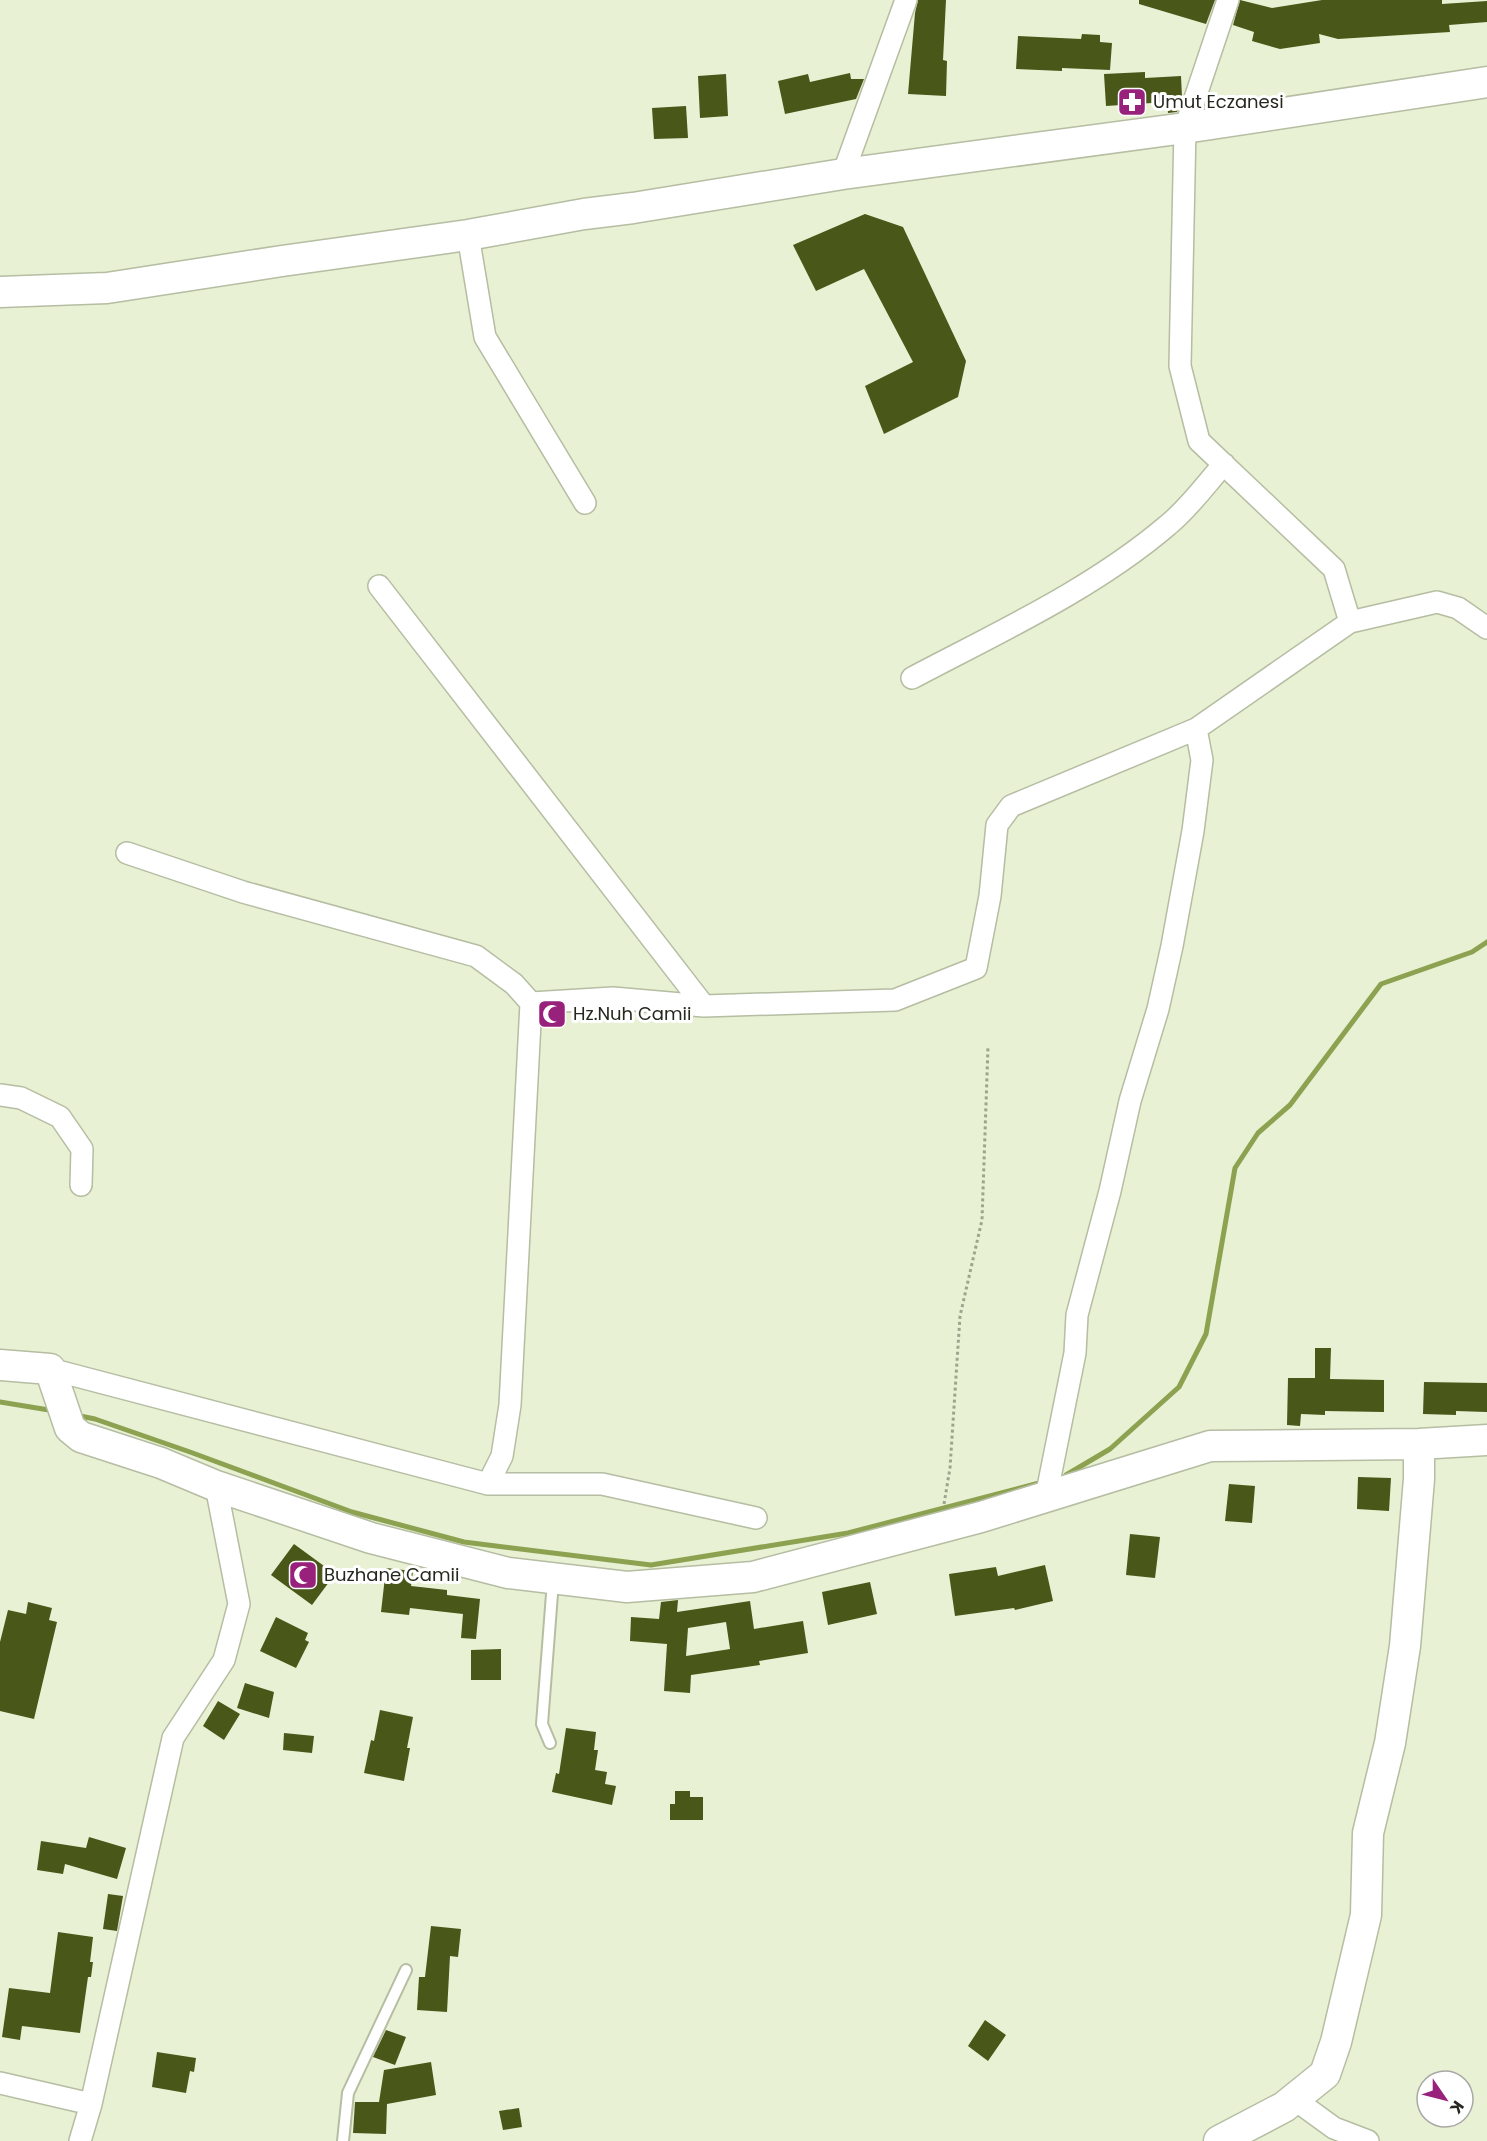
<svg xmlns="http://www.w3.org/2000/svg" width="1487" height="2141" viewBox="0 0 1487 2141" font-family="Poppins,sans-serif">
<rect width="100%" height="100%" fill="#e8f1d4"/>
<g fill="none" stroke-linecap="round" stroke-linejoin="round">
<path stroke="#8da250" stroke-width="5" d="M0,1402L55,1411
M75,1415L95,1419L190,1452L352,1512L464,1542L651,1565L848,1533L1043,1482
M1066,1475L1110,1449L1179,1387L1206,1334L1235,1168L1258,1133L1290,1105L1381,984L1472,952L1487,942"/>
</g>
<path fill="#495718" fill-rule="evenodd" d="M918,0H946L943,60L947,61L946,96L908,94L915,13Z
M1139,0H1215L1206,24L1139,4Z
M1240,0L1272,8L1322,0H1442V4L1487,1V22L1449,25L1450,32L1338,39L1319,34L1320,43L1280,49L1252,41L1254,32L1233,25Z
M1082,34L1100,35V42L1112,43L1110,70L1062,68V71L1016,69L1018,36L1081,39Z
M1145,72V78L1181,76L1182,97L1177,112L1168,113L1167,102L1106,106L1104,74Z
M850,73L851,79H864L856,99L785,114L778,81L808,74L810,82Z
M726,74L728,116L700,118L698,76Z
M686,106L688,138L654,139L652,108Z
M865,214L903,227L966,361L958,397L884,434L865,386L913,362L864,269L816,291L793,245Z
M1315,1348H1331L1330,1379L1384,1380V1412L1325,1411V1415L1301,1414L1300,1426L1287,1425L1288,1378H1315Z
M1424,1382L1487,1383V1412L1456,1411V1415L1423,1414Z
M1358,1477L1391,1478L1389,1511L1357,1509Z
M1229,1484L1255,1486L1252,1523L1225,1521Z
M1130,1534L1160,1537L1155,1578L1126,1575Z
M294,1544L335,1574L312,1605L271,1575Z
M1045,1565L1053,1601L1015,1610L1014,1608L955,1616L949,1574L996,1567L998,1576Z
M386,1568L413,1571L411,1586L447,1590V1595L480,1599L476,1639L461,1638L463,1614L410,1608L409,1615L381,1612Z
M870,1582L877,1614L828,1625L822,1592Z
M678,1600L677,1612L750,1601L754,1629L803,1621L808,1653L759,1661L760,1665L691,1675L690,1693L664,1691L667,1644L630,1641L631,1617L659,1619L661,1602ZM726,1622L730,1649L686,1656L688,1628Z
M28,1602L52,1608L49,1620L57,1622L34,1719L0,1711V1642L8,1610L26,1614Z
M276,1617L308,1633L305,1640L309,1642L296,1668L260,1651Z
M501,1649V1680H471V1650Z
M245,1683L274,1692L269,1718L237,1708Z
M218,1701L240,1714L224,1740L203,1726Z
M380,1710L413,1717L407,1748H410L404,1781L364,1773L371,1740L374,1741Z
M566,1728L596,1732L594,1750H598L595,1770L607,1772L605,1784L616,1786L612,1805L552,1792L556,1773L559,1774Z
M284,1733L314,1736L312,1753L283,1750Z
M675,1791H690V1797H703V1820H670V1804H675Z
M89,1837L126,1848L117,1879L65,1864L63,1874L37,1870L41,1841L86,1848Z
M108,1894L123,1896L117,1931L103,1929Z
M431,1926L461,1929L458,1957L450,1956L447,2012L417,2010L419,1977H425Z
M58,1932L93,1937L90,1962H93L91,1977H88L80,2033L22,2026L20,2040L2,2037L9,1988L50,1993Z
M985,2020L1006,2035L988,2061L968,2046Z
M386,2030L406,2037L395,2065L373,2057Z
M157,2052L196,2058L194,2072L190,2071L186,2093L152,2087Z
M431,2062L436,2095L387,2104L386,2134L353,2133L355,2102H379L384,2070Z
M519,2108L522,2127L503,2130L499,2111Z"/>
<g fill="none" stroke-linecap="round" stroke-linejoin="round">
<g stroke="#b5bda2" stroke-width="14">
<path id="lane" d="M550,1743L542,1724L553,1581
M343,2141L348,2093L406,1970"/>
</g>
<g stroke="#b5bda2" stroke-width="24">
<path id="street" d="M1228,0L1185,128L1180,366L1199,441L1334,569L1350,622
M843,174L906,0
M468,235L485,337L585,503
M379,586L704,1006
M912,678C999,632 1093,589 1168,525C1189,508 1206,484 1224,464
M127,853L243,892L476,956L514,984L531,1003
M0,1095L21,1098L60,1117L82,1149L81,1185
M50,1369L488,1484L502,1456L510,1405L531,1003L613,998L704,1006L895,1000L976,968L990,896L997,825L1011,806L1196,729L1350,622L1437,602L1458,608L1487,628
M488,1484H602L756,1518
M1046,1497L1075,1353L1077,1315L1110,1191L1130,1101L1158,1009L1172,946L1193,831L1202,760L1196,729
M0,2083L91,2104
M1294,2099L1334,2128L1368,2141
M80,2141L91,2104L173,1738L224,1660L239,1604L216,1486"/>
</g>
<g stroke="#b5bda2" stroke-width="33">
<path id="secondary" d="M0,292L107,288L282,261L468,235L584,214L633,208L843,174L1185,128L1487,82
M0,1365L50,1369L70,1428L81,1437L161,1463L216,1486L371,1538L508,1573L627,1587L753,1577L981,1517L1210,1446L1419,1444L1487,1440
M1219,2141L1284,2107L1325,2074L1336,2042L1366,1915L1368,1833L1390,1743L1405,1646L1419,1479V1444"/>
</g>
<path stroke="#9da48e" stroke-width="3" stroke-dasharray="3 3" stroke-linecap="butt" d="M944,1504L950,1468L960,1316L982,1220L988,1047"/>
<use href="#lane" stroke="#fff" stroke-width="10"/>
<use href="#street" stroke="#fff" stroke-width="21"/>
<use href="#secondary" stroke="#fff" stroke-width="30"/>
</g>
<defs>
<g id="pharmacy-square" transform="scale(1.5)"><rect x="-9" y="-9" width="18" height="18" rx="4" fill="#98217c" stroke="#fff"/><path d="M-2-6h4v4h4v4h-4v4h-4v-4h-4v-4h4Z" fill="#fff"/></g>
<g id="mosque-square" transform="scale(1.5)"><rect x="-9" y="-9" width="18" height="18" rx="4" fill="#98217c" stroke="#fff"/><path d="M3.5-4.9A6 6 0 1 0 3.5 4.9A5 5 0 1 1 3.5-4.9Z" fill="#fff"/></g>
</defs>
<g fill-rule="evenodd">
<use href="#pharmacy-square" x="1132" y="102"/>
<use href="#mosque-square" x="552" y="1014"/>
<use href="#mosque-square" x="303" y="1575"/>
</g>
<g text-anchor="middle" stroke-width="6" stroke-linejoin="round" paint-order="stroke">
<g font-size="18" fill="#25281d" stroke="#fff" text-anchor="start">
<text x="1153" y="108">Umut Eczanesi</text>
<text x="573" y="1020">Hz.Nuh Camii</text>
<text x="324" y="1581">Buzhane Camii</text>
</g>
</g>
<g transform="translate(1445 2099) rotate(125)"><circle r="28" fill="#ffffff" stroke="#a8a9a5" stroke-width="1.5"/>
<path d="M0-4.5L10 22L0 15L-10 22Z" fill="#98217c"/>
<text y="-9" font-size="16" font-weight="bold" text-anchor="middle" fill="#25281d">K</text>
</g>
</svg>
